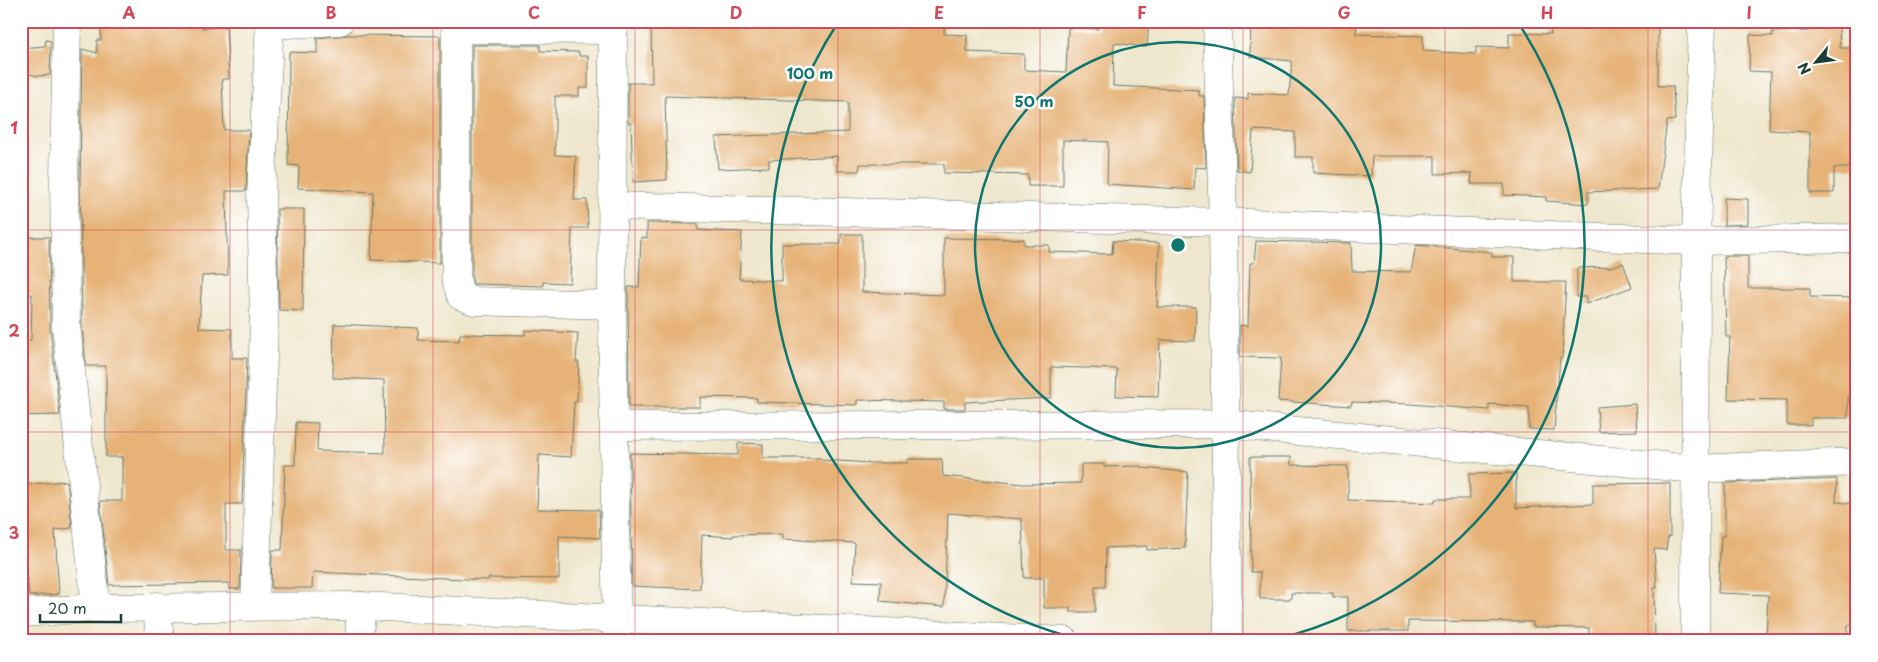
<svg xmlns="http://www.w3.org/2000/svg" width="1878" height="662" viewBox="0 0 1878 662" font-family="'Playpen Sans',sans-serif">
<rect width="100%" height="100%" fill="#fff"/>
<filter id="ink" filterUnits="userSpaceOnUse"><feTurbulence type="fractalNoise" baseFrequency=".02" numOctaves="2"/><feDisplacementMap in="SourceGraphic" scale="10" xChannelSelector="R" yChannelSelector="G"/><feConvolveMatrix kernelMatrix="1 2 1 2 8 2 1 2 1" color-interpolation-filters="sRGB"/></filter>
<filter id="wash" filterUnits="userSpaceOnUse"><feTurbulence type="fractalNoise" baseFrequency=".0096" numOctaves="4" result="noise"/><feDisplacementMap in="SourceGraphic" scale="20" xChannelSelector="R" yChannelSelector="G"/><feGaussianBlur stdDeviation="1.12" result="paint"/><feColorMatrix in="noise" values="0 0 0 0 0 0 0 0 0 0 0 0 0 0 0 0 0 1.4 0 .05"/><feComposite in="paint" operator="in"/></filter>
<g filter="url(#wash)">
<rect width="100%" height="100%" fill="#efe7cd"/>
<g id="blocks">
<path fill="#e6b277" d="M101,21H202V28L226,27L229,79H222L224,130H249L246,191H226L228,275L202,276L199,328L232,329V358H247L242,504H226V550H241L240,589H229V583L109,585L100,501H122V457H106V366H86L82,324L80,181L82,49L97,53V40H101Z
M651,21H944V34L967,35V52L1024,54V70L1066,72L1068,28L1098,29V21H1149L1147,47L1114,43L1113,86L1199,90V96H1204L1206,168L1195,167L1194,190L1107,184L1108,142L1063,140V186H1028V175L944,173V164H860L859,171H837V156L769,160V167L718,169L716,137L848,132V102L665,96L667,180L633,182L631,123H628V83H652Z
M1251,21H1357L1356,34L1423,36V51L1476,54V47L1509,48V33L1551,34L1550,21H1658V86H1673L1675,120L1667,121L1658,189L1588,192V204L1546,201V197L1504,195V184H1471L1472,173L1435,174V156H1372L1371,176L1313,173V157H1295V132L1253,130L1250,172L1237,170L1235,98L1248,99V93L1289,95L1292,61L1250,57Z
M1811,27H1839L1840,48H1850L1851,52H1857V168H1834V193H1810V132L1769,130L1771,72L1749,71L1750,35L1773,36L1772,32L1809,31Z
M347,35L440,36V263L371,260L373,192L298,188L299,166L288,165L289,52L317,53V38Z
M46,40L51,41L50,75L38,76L21,72V48L45,46Z
M472,45H540V51L579,52V56H588V88H579V96H555V155L576,156L574,200H587L588,228H572L570,283L543,282V286L473,284L472,278Z
M1724,198L1748,199V224L1724,225Z
M277,209H304L303,311L279,310Z
M647,223L698,224V230L742,232L739,279L782,281V244H841V234H862V292L944,295V238L1024,239V245H1049V252L1112,254L1113,241L1159,243L1157,307H1196L1195,341L1160,340L1158,397L1116,396L1117,369L1051,367V398L965,402V409H944V402L857,400V405L757,402V398L700,397V407H629L628,287H639L641,237L647,238Z
M23,237H49L50,327L60,415L21,416V354H25L24,341L31,340L32,294H21Z
M1256,241L1351,243L1352,271L1411,272L1416,245L1492,252V257H1514V282H1566L1562,358H1560L1554,430L1529,429V407L1489,404V410L1410,404L1352,402L1351,406L1278,401L1281,358L1240,357V325L1248,326L1250,263H1254Z
M1724,256H1748V288H1810V297L1857,298V397H1848V418H1811V425H1787V400L1728,399L1730,337H1726Z
M1623,263L1632,287L1586,304V297H1577V268L1610,267Z
M334,324L418,328V340L459,341L460,334L525,335V330L578,333L576,362H579L577,402H574L571,457L539,455L537,509L599,510L600,538L559,536V579L488,578V580L313,572L312,588H271L272,550H282L285,465H295L296,422L318,423L317,451L385,453L384,380L333,378Z
M1635,404L1637,431L1599,432L1597,407Z
M738,443L763,444V458H821V460L872,463H908V459H942L943,476L1024,484L1081,483V464H1104V467L1141,466V468L1188,472L1185,548L1147,550V546L1106,548L1105,587H1095V612H1070V608H1044V578H1024L1022,519L948,513L944,607L880,601L881,582L853,581L855,543L783,539V534L733,535V537L702,535L700,589L632,586L630,453L738,455Z
M1250,457H1291V465L1348,466V500L1435,503V499H1470L1469,474L1516,473V508L1593,504V484L1670,483V537H1668L1666,550L1654,549L1657,588H1654L1655,641H1589V628L1533,627V622L1408,621V631H1348V597H1333V593H1291V599H1260V572H1251Z
M1837,479L1836,502L1857,504V625H1848V637H1839V641L1766,640L1768,595L1718,593L1721,536H1725V483Z
M67,481L72,528L55,530L59,594L29,596L27,569L21,570V485Z"/>
</g>
</g>
<g filter="url(#ink)">
<use href="#blocks" fill-opacity="0" stroke="#68786a" stroke-width="1"/>
<g fill="none" stroke-linecap="round" stroke-linejoin="round">
<g stroke="#68786a" stroke-width="29">
<path id="minor" d="M67,21L64,181L66,325L96,608
M456,21V280L461,296L475,301L612,305
M1217,21L1223,222L1228,641
M270,25L340,21
M456,29L614,30
M612,206L1223,222L1696,241L1857,238
M615,426L1224,424L1696,469L1857,462
M157,606L160,641
M255,606L264,322L261,194L270,21
M359,641L361,606
M1695,641L1696,241L1702,21"/>
</g>
<g stroke="#68786a" stroke-width="29">
<path id="tertiary" d="M613,21L612,305L617,641
M21,613L96,608L361,606L1065,641"/>
</g>
<use href="#minor" stroke="#fff" stroke-width="28"/>
<use href="#tertiary" stroke="#fff" stroke-width="28"/>
</g>
</g>
<path fill="none" stroke="#d1495b" stroke-width="1" stroke-opacity="0.55" d="M230,21V641M433,21V641M635,21V641M838,21V641M1040,21V641M1243,21V641M1445,21V641M1648,21V641M21,230H1857M21,432H1857"/>
<g fill="none" stroke="#0f766e" stroke-width="2.5">
<circle cx="1178" cy="245" r="203"/>
<path d="M1087 641A406 406 0 0 1 837 24M1519 24A406 406 0 0 1 1269 641"/>
</g>
<circle cx="1178" cy="245" r="8" fill="#0f766e" stroke="#fff" stroke-width="2.5"/>
<g font-size="15" text-anchor="middle" font-weight="bold" fill="#0f766e" stroke="#fff" stroke-width="5" stroke-linejoin="round" paint-order="stroke">
<text x="810" y="79">100 m</text>
<text x="1034" y="107">50 m</text>
</g>
<rect width="1878" height="662" fill="none" stroke="#fff" stroke-width="55"/>
<g transform="translate(1816 62) rotate(241)" stroke="#ffffff" stroke-width="4" paint-order="stroke">
<path d="M0-4L9 19L0 12L-9 19Z" fill="#1f3d34"/>
<text y="-8" font-size="14" font-weight="bold" text-anchor="middle" fill="#1f3d34">N</text>
</g>
<path d="M40 614v8h81v-8" fill="none" stroke="#1f3d34" stroke-width="2.5"/>
<text x="48" y="614" font-size="15" fill="#1f3d34" stroke="#ffffff" stroke-width="4" paint-order="stroke">20 m</text>
<rect x="28" y="28" width="1822" height="606" fill="none" stroke="#d1495b" stroke-width="2"/>
<g font-size="16" text-anchor="middle" font-weight="bold" fill="#d1495b">
<text x="129" y="19">A</text>
<text x="331" y="19">B</text>
<text x="534" y="19">C</text>
<text x="736" y="19">D</text>
<text x="939" y="19">E</text>
<text x="1142" y="19">F</text>
<text x="1344" y="19">G</text>
<text x="1547" y="19">H</text>
<text x="1749" y="19">I</text>
<text x="14" y="134">1</text>
<text x="14" y="337">2</text>
<text x="14" y="539">3</text>
</g>
</svg>
